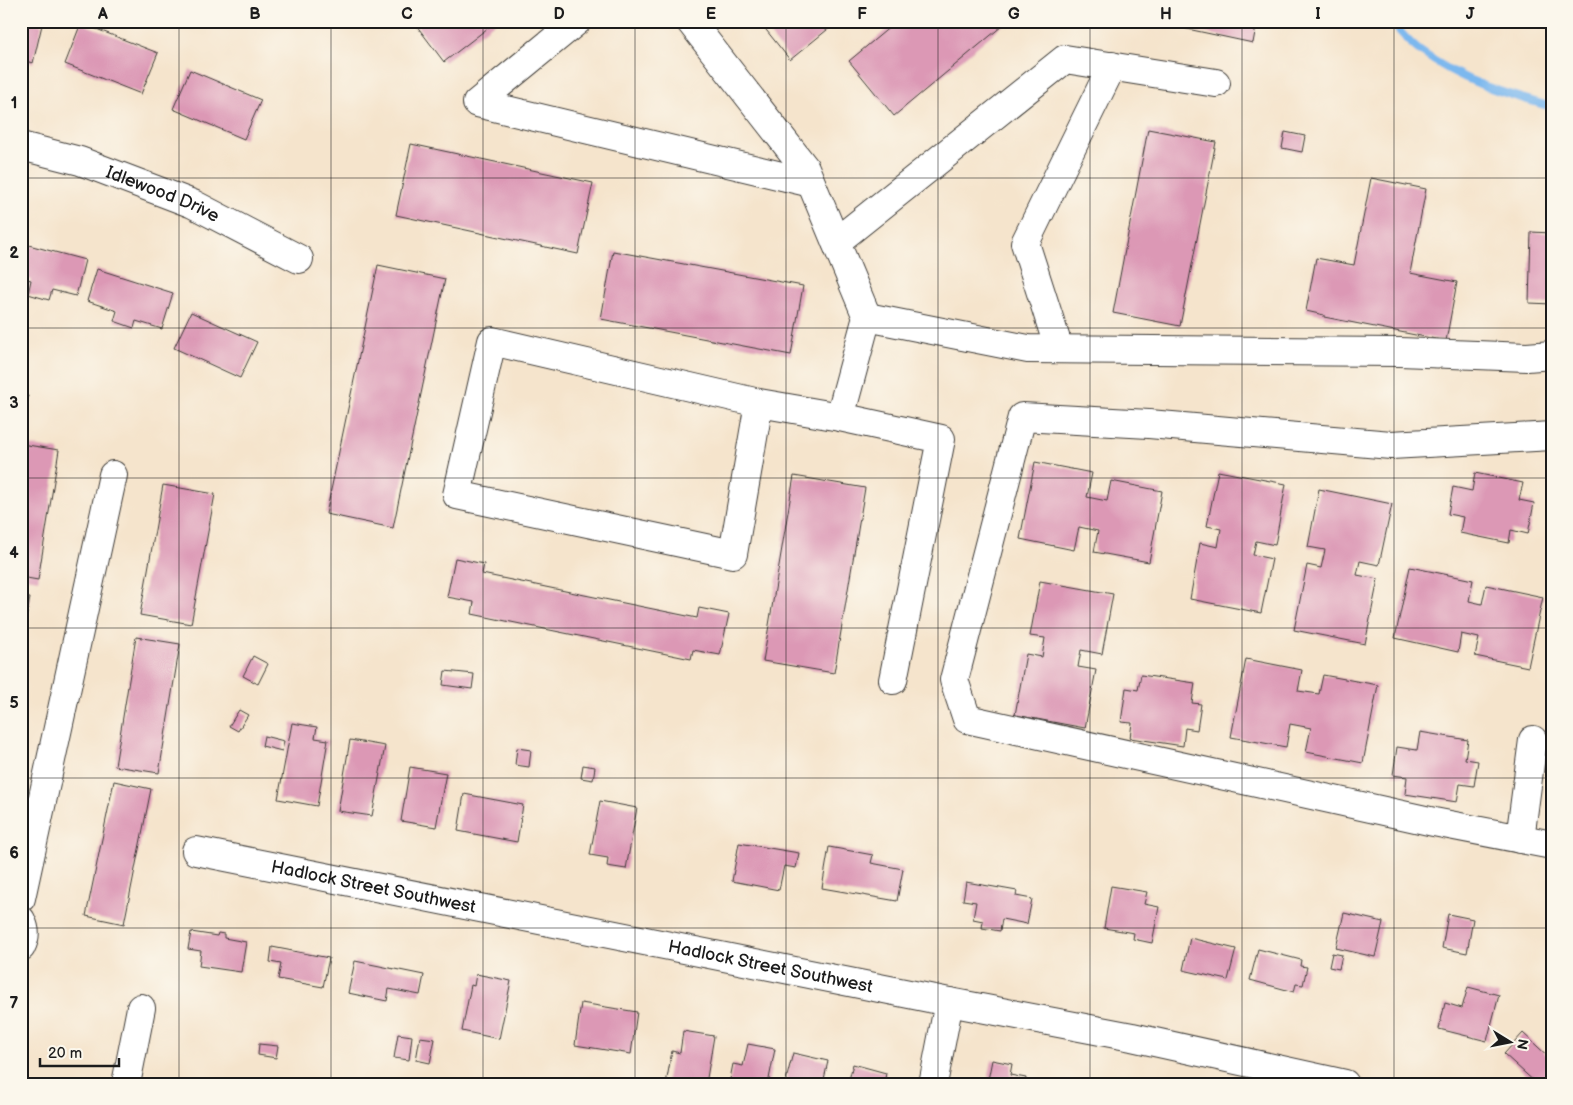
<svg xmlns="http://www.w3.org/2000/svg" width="1573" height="1105" viewBox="0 0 1573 1105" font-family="'Balsamiq Sans',sans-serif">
<rect width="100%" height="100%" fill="#fbf7ec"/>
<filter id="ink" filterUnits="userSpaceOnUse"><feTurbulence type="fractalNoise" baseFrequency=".02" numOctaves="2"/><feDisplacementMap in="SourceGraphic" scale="10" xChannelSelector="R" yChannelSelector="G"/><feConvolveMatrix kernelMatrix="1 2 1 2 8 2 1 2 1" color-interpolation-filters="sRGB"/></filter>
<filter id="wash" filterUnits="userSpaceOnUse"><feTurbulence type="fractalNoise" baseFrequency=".0096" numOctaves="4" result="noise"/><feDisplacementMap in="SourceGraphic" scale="20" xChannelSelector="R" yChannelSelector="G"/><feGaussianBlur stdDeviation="1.12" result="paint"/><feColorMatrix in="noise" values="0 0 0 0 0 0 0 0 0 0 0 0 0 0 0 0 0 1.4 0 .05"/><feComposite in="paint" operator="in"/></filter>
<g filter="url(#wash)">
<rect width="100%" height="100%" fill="#f5e4cc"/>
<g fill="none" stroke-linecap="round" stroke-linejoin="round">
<path stroke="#7bb8ee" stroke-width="8" d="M1390,21C1400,31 1409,43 1420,51C1462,82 1503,93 1552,107"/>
</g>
<g id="blocks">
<path fill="#dc98b5" d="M21,21L42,25L33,63L21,60Z
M413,21H497L444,62Z
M759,21H838L790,60Z
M897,21H1008L894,116L849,61Z
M1150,21H1257L1253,43Z
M81,23L158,53L141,94L65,64Z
M190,70L261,100L244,139L173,109Z
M1148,129L1216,142L1180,326L1113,313Z
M1285,132L1305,136L1302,152L1282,148Z
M411,144L593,183L578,254L396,215Z
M1371,178L1426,189L1410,273L1457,282L1446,341L1324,317V315L1306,311L1316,258L1354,265Z
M1531,232L1552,233V304L1529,303Z
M21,243L85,260L76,296L52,290L49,300L28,294L31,280L21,277Z
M613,251L803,286L791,355L601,319Z
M378,265L445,279L393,528L326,514Z
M97,269L173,293L162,329L136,321L134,328L114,321L117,311L87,301Z
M191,312L257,342L240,378L174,348Z
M21,395L28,396L27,408L21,407Z
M21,444L59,450L38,580L21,577Z
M1035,462L1092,473L1087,497L1107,501L1111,481L1162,491L1149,562L1094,552L1098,531L1079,527L1074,550L1020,539Z
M1218,471L1286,484L1275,545L1256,541L1253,555L1272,559L1261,613L1190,599L1200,543L1218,547L1221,529L1207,526Z
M1475,473L1523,483L1519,500L1534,503L1528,534L1511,530L1509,543L1460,533L1463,517L1448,514L1453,487L1472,491Z
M794,476L865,488L834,673L763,661Z
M163,485L215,494L191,624L140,615Z
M1319,489L1392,504L1379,565L1360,561L1357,575L1378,579L1365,644L1294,630L1307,565L1321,568L1325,550L1308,547Z
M455,558L484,564L482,574L697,618L699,608L729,614L720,655L693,650L691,659L472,614L474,602L447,597Z
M1410,567L1473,580L1469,601L1482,604L1486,585L1543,597L1528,667L1475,656L1479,638L1461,634L1458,652L1395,638Z
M1040,581L1113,594L1102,654L1081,650L1078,667L1096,670L1085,728L1015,715L1026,654L1042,657L1045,638L1030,636Z
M21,597L30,598L22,639H21Z
M136,637L180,644L159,773L115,766Z
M253,656L268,664L258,684L243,676Z
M1246,659L1302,670L1298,691L1319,694L1323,675L1378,685L1363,763L1306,752L1311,728L1290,724L1286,747L1231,737Z
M445,671L474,674L472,689L443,685Z
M1141,675L1195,683L1192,703L1201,704L1197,730L1185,728L1183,746L1130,738L1132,723L1121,722L1126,688L1138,690Z
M239,710L248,715L238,731L229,726Z
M292,723L317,727L315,738L328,740L317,806L278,799Z
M1420,732L1468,740L1465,759L1478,761L1474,786L1460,784L1457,802L1405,794L1407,777L1393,775L1397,747L1417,750Z
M264,736L284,741L282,751L262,746Z
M350,740L385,746L372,816L338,811Z
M517,748L531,750L529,767L515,765Z
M583,765L595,767L593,780L581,778Z
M410,767L446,773L436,827L401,821Z
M114,781L151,789L124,924L86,916Z
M464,794L523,805L517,842L458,831Z
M600,801L637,808L626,869L607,866L608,858L590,855Z
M739,843L799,853L796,868L784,866L779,890L732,881Z
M829,847L873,855L871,863L903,869L897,901L822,888Z
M966,882L1017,891L1016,896L1032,899L1027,924L1002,919L1000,931L982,928L983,921L973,919L976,902L963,900Z
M1111,886L1147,892L1144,904L1159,907L1152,943L1133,939L1134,933L1104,928Z
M1344,913L1383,922L1375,957L1336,948Z
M1448,914L1473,919L1467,953L1442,948Z
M191,932L217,936L218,933L224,934V938L246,942L241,972L199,966L201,951L188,949Z
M1190,938L1236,949L1228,980L1183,970Z
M272,947L329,958L323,987L278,979L281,964L270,962Z
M1258,949L1301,960L1300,966L1307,967L1303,985L1296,984L1294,992L1250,980Z
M1332,953L1342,955L1339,969L1329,967Z
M355,961L424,975L420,995L389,989L387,1001L348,993Z
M476,974L511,981L499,1039L462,1031L471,985L474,986Z
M1468,987L1499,995L1487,1041L1439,1029L1445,1003L1462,1008Z
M581,1003L637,1012L631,1054L575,1045Z
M683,1031L714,1036L706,1084H666L672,1051L680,1053Z
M1523,1033L1552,1060V1073L1542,1084H1537L1504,1054Z
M398,1034L412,1036L409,1060L394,1058Z
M420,1037L435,1039L430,1063L416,1060Z
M259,1044L278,1046L276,1058L258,1055Z
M748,1044L775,1049L768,1084H729L733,1064L743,1066Z
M793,1053L828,1061L823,1084H785Z
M992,1060L1012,1064L1010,1075L1026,1078L1025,1084H981L982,1079L988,1080Z
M853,1064L886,1073L884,1084H848Z"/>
</g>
</g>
<g filter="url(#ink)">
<use href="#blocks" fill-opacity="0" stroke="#3d3a36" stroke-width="1"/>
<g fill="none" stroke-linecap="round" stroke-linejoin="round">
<g stroke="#3d3a36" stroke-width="30">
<g id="minor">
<path d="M577,21L477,103L811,183"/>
<path d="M690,21L805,168L867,317L840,417"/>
<path id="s1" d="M21,146L80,161L193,204L299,259"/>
<path d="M836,242L1065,59L1216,83"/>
<path d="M867,317L1028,349L1400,352L1527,357L1552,355"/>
<path d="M1059,349L1025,243L1112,66"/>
<path d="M759,403L733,554L457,495L492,341L759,403L840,417L941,439L893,680"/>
<path d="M1552,436L1391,445L1149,424L1022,417L954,680L967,719L1434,822L1552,845"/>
<path d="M1520,839L1533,740"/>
<path id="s2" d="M196,851L949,1002L1132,1037L1345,1084"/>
<path d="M21,898L113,475"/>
<path d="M21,920C26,930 26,937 21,947"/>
<path d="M126,1084L141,1008"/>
<path d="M933,1084L949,1002"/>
</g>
</g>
<use href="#minor" stroke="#fff" stroke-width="28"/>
</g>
</g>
<path fill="none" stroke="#1c1c1c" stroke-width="1" stroke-opacity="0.55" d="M179,21V1084M331,21V1084M483,21V1084M635,21V1084M786,21V1084M938,21V1084M1090,21V1084M1242,21V1084M1394,21V1084M21,178H1552M21,328H1552M21,478H1552M21,628H1552M21,778H1552M21,928H1552"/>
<g text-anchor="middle" stroke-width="4" stroke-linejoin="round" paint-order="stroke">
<g font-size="18" fill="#1c1c1c" stroke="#fbf7ec">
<text dy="6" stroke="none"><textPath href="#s1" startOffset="150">Idlewood Drive</textPath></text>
<text dy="6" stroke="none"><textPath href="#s2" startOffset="181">Hadlock Street Southwest</textPath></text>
<text dy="6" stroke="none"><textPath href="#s2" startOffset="586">Hadlock Street Southwest</textPath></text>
</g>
</g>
<rect width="1573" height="1105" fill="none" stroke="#fbf7ec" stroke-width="55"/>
<g transform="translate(1510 1042) rotate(100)" stroke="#fbf7ec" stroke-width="4" paint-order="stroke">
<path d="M0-4L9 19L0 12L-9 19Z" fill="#1c1c1c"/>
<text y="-8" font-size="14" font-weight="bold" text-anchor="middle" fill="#1c1c1c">N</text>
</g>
<path d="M40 1058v8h79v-8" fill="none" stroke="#1c1c1c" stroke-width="2.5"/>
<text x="48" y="1058" font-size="15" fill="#1c1c1c" stroke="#fbf7ec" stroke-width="4" paint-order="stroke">20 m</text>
<rect x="28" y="28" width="1518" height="1050" fill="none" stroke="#1c1c1c" stroke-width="2"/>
<g font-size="16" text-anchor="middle" font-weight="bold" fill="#1c1c1c">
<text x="103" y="19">A</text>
<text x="255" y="19">B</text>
<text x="407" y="19">C</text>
<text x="559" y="19">D</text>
<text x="711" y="19">E</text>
<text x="862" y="19">F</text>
<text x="1014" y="19">G</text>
<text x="1166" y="19">H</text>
<text x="1318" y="19">I</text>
<text x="1470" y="19">J</text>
<text x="14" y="108">1</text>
<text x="14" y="258">2</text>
<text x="14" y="408">3</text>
<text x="14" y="558">4</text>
<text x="14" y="708">5</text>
<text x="14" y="858">6</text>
<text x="14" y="1008">7</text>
</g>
</svg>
